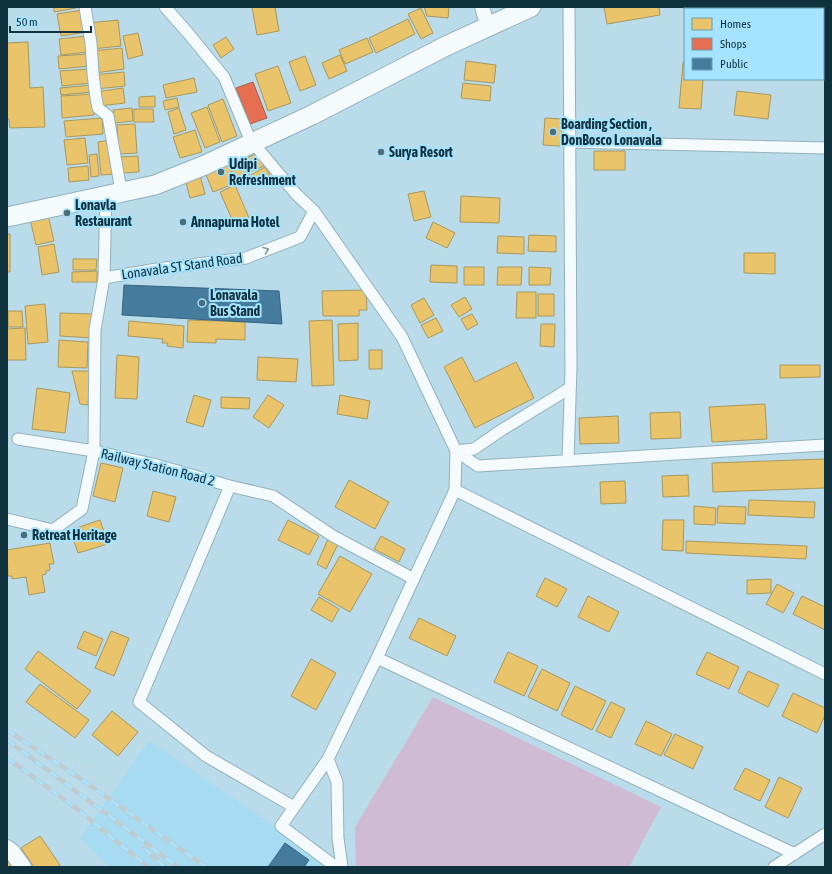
<svg xmlns="http://www.w3.org/2000/svg" width="832" height="874" viewBox="0 0 832 874" font-family="'Asap Condensed',sans-serif">
<rect width="100%" height="100%" fill="#badbea"/>
<path fill="#a6dbf2" d="M149,741L319,856L324,867H110L80,838Z"/>
<path fill="#cfbbd3" d="M433,697L661,807L629,867H356L355,827Z"/>
<path fill="#e9c46a" stroke="#a8985d" d="M54,7H76V8L54,12Z
M252,7H275L279,31L257,35Z
M424,7H449L448,18L427,16Z
M604,7H659L660,15L607,24Z
M421,8L433,33L421,39L408,14Z
M83,10L87,32L61,36L57,14Z
M408,19L415,34L376,53L369,38Z
M118,20L121,46L92,49L89,23Z
M138,33L143,55L128,59L123,36Z
M87,36L89,52L61,55L59,39Z
M226,37L234,49L221,58L213,45Z
M367,38L373,52L345,64L339,50Z
M28,42L30,88L43,87L45,127L10,128L9,119H7V43Z
M122,48L124,69L95,73L92,51Z
M89,54L90,66L59,69L58,56Z
M340,55L347,71L329,79L322,63Z
M305,56L316,85L300,91L289,62Z
M466,61L496,65L494,83L464,80Z
M683,62H685V79H703L701,109L679,108Z
M278,66L291,103L268,111L255,74Z
M90,69L91,83L62,86L60,71Z
M124,72L125,86L96,89L94,75Z
M194,78L197,92L166,98L163,85Z
M463,83L491,86L490,101L461,98Z
M92,85V92L61,95L60,88Z
M123,88L125,103L99,106L96,92Z
M737,91L771,95L768,119L734,115Z
M93,94L94,115L62,118L61,96Z
M155,96V107H139V97Z
M177,98L179,107L165,110L163,101Z
M223,99L237,136L222,142L208,105Z
M207,107L220,142L205,148L191,113Z
M132,108L133,121L115,123L113,110Z
M179,108L186,130L174,134L168,112Z
M134,109H153L154,122H134Z
M102,118L103,134L66,137L64,121Z
M545,118L562,119L560,146L543,145Z
M135,124L137,153L119,154L117,125Z
M195,130L202,152L180,158L173,137Z
M85,138L88,163L67,165L64,140Z
M110,140L113,174L101,175L98,142Z
M594,151H625V170H594Z
M258,153L264,166L250,172L244,159Z
M97,154L99,176L91,177L89,155Z
M138,156L139,172L122,173L121,157Z
M242,157L250,176L237,181L229,162Z
M228,163L236,183L213,192L205,172Z
M88,166L89,180L69,182L68,168Z
M265,167L271,177L258,186L251,175Z
M200,175L205,194L190,198L185,179Z
M235,185L249,218L234,224L220,192Z
M424,191L431,217L414,221L408,194Z
M461,196L500,198L499,223L460,222Z
M48,215L54,241L36,245L30,219Z
M433,222L455,233L447,248L426,238Z
M7,234H10V272H7Z
M529,235L556,236V252L528,251Z
M498,236L524,237V254L497,253Z
M54,244L59,272L42,275L38,247Z
M744,253H775V274L744,273Z
M73,259H97L96,270H73Z
M431,265L457,266V283L430,282Z
M464,267H484V285H464Z
M498,267H522L521,285H497Z
M529,267L551,268L550,285H529Z
M97,271V282H72V272Z
M366,290L367,310H359V316H323L322,291Z
M517,292H536V318H516Z
M538,294H554V316H538Z
M465,297L472,309L459,317L451,305Z
M424,298L434,315L420,323L411,305Z
M45,304L48,342L28,344L25,306Z
M8,311H22L23,327H8Z
M60,313L93,314L92,338L60,336Z
M472,314L478,324L467,330L461,319Z
M436,318L443,331L428,338L421,325Z
M188,320L245,322V340L216,339V343L187,342Z
M332,320L334,385L312,386L309,321Z
M129,321L184,326L183,348L167,346L168,343H162L163,339L128,336Z
M358,323V360L339,361L338,324Z
M541,324H555L554,347L540,346Z
M25,328L26,360H7V329Z
M59,340L88,342L87,368L58,367Z
M369,350H382V369H369Z
M117,355L139,357L137,399L115,398Z
M258,357L298,359L296,382L257,380Z
M462,357L475,382L516,362L534,398L475,428L444,367Z
M780,365H820V377L780,378Z
M72,371H90L88,405L80,404Z
M37,388L70,393L65,433L32,429Z
M194,395L211,400L203,427L186,422Z
M268,395L284,405L269,428L253,417Z
M340,395L370,401L367,419L337,414Z
M221,397L250,398L249,409L221,408Z
M765,404L767,439L712,442L709,407Z
M680,412L681,438L651,439L650,413Z
M618,416L619,443L580,444L579,418Z
M825,459V488L713,492L712,463Z
M101,463L123,468L115,502L93,496Z
M688,475L689,496L663,497L662,476Z
M349,480L389,502L375,529L335,507Z
M625,481L626,503L601,504L600,482Z
M153,491L176,497L169,522L147,516Z
M749,500L815,502L814,518L748,515Z
M694,506L716,508L715,525L694,524Z
M718,506L746,507L745,524L717,523Z
M100,520L108,544L78,553L70,530Z
M288,520L319,536L309,555L278,540Z
M663,520H684L683,551L662,550Z
M381,536L405,549L399,562L374,549Z
M328,539L338,544L326,569L317,564Z
M686,541L807,546L806,559L686,553Z
M50,543L54,564H49L50,570L46,571V574L42,575L45,592L29,595L26,577L12,579V576H8L7,550Z
M340,556L372,574L350,612L318,594Z
M545,578L567,589L557,607L536,596Z
M771,579V593L747,594V580Z
M777,584L794,593L783,613L766,604Z
M588,596L619,612L609,632L578,617Z
M802,596L825,607V630L793,614Z
M319,597L339,609L332,622L311,610Z
M419,618L456,636L447,656L409,638Z
M84,631L103,639L96,656L77,648Z
M111,631L129,638L114,676L95,668Z
M38,651L91,691L77,709L25,669Z
M508,652L538,666L524,696L494,682Z
M707,652L739,667L729,689L696,674Z
M311,659L336,673L316,710L291,696Z
M542,669L570,683L557,711L528,697Z
M748,671L779,685L768,707L738,692Z
M40,684L89,720L75,738L26,702Z
M575,686L606,701L592,730L561,715Z
M793,693L825,708V715L817,733L782,716Z
M611,702L625,709L611,738L596,731Z
M112,711L138,732L118,756L92,735Z
M646,721L672,734L661,756L635,744Z
M675,734L703,747L693,769L664,755Z
M745,768L770,780L760,801L734,789Z
M779,777L802,788L788,818L765,807Z
M40,836L60,865L57,867H34L21,848Z
M8,858L15,867H7Z"/>
<path fill="#e76f51" stroke="#a65d4c" d="M253,82L267,118L250,124L236,88Z"/>
<path fill="#457b9d" stroke="#356581" d="M124,285L279,291L282,324L122,315Z
M285,843L309,860L304,867H268Z"/>
<g fill="none" stroke-linecap="round" stroke-linejoin="round">
<g stroke="#92b1bd" stroke-width="13">
<path id="minor" d="M85,7L91,43L93,74L96,98L98,108L108,116L120,185
M165,7L188,33L224,77L249,137L253,143L296,194L314,211L402,337L456,451L455,490L377,658L328,759L337,782L338,838L342,867
M570,142L825,148
M106,192L104,278L95,330L94,451L153,464L230,486L273,496L333,536L414,579
M104,278L157,269L246,258L300,237L314,211
M456,451L478,466L825,445
M456,451L474,449L500,431L570,388
M568,460L571,368L569,7
M230,486L139,702L206,756L294,807
M455,490L825,674
M7,519L53,530L82,509L94,451L18,439
M377,658L795,854
M328,759L281,826L336,867
M774,867L825,834"/>
</g>
<g stroke="#92b1bd" stroke-width="16">
<path id="tertiary" d="M482,7L488,27"/>
</g>
<g stroke="#92b1bd" stroke-width="18">
<path id="secondary" d="M7,848L12,852L23,867"/>
</g>
<g stroke="#92b1bd" stroke-width="21">
<path id="trunk" d="M7,217L155,185L205,165L312,115L446,46L531,7"/>
</g>
<path stroke="#c7d2d6" stroke-width="2" stroke-dasharray="1 3" stroke-linecap="butt" d="M7,705L119,801"/>
<use href="#minor" stroke="#f5fafc" stroke-width="11"/>
<use href="#tertiary" stroke="#f5fafc" stroke-width="14"/>
<use href="#secondary" stroke="#f5fafc" stroke-width="16"/>
<use href="#trunk" stroke="#f5fafc" stroke-width="19"/>
<g stroke="#c0cbd0" stroke-width="4.5">
<path id="rail" d="M7,730L78,777L206,867
M7,740L178,867
M7,758L76,808L148,867
M144,848L165,867"/>
</g>
<use href="#rail" stroke="#a6e3fe" stroke-width="3" stroke-dasharray="9" stroke-linecap="butt"/>
</g>
<defs><path id="oneway-chevron" d="M-2-3.5L2.5 0L-2 3.5" fill="none" stroke-width="1.6" stroke-linecap="round" stroke-linejoin="round"/></defs>
<use stroke="#82969e" href="#oneway-chevron" transform="translate(266 250) rotate(-21)"/>
<g fill="#4c6d7b" stroke="#a6e3fe" stroke-width="1.5">
<circle cx="553" cy="132" r="4"/>
<circle cx="381" cy="152" r="4"/>
<circle cx="221" cy="172" r="4"/>
<circle cx="67" cy="213" r="4"/>
<circle cx="183" cy="222" r="4"/>
<circle cx="202" cy="303" r="4"/>
<circle cx="24" cy="535" r="4"/>
</g>
<g text-anchor="middle" stroke-width="4" stroke-linejoin="round" paint-order="stroke">
<g font-size="14" font-weight="bold" fill="#10323f" stroke="#a6e3fe" text-anchor="start">
<text x="561" y="129">Boarding Section ,<tspan x="561" dy="16">DonBosco Lonavala</tspan></text>
<text x="389" y="157">Surya Resort</text>
<text x="229" y="169">Udipi<tspan x="229" dy="16">Refreshment</tspan></text>
<text x="75" y="210">Lonavla<tspan x="75" dy="16">Restaurant</tspan></text>
<text x="191" y="227">Annapurna Hotel</text>
<text x="210" y="300">Lonavala<tspan x="210" dy="16">Bus Stand</tspan></text>
<text x="32" y="540">Retreat Heritage</text>
</g>
<g font-size="14" fill="#10323f" stroke="#a6e3fe">
<text transform="translate(182 266) rotate(-8)" y="5">Lonavala ST Stand Road</text>
<text transform="translate(158 467) rotate(14)" y="5">Railway Station Road 2</text>
</g>
</g>
<rect width="832" height="874" fill="none" stroke="#10323f" stroke-width="16"/>
<rect x="684" y="8" width="140" height="72" fill="#a6e3fe" stroke="#6a9cb2"/>
<rect x="692" y="18" width="20" height="12" fill="#e9c46a" stroke="#6a9cb2"/>
<text x="720" y="28" font-size="12" fill="#10323f">Homes</text>
<rect x="692" y="38" width="20" height="12" fill="#e76f51" stroke="#6a9cb2"/>
<text x="720" y="48" font-size="12" fill="#10323f">Shops</text>
<rect x="692" y="58" width="20" height="12" fill="#457b9d" stroke="#6a9cb2"/>
<text x="720" y="68" font-size="12" fill="#10323f">Public</text>
<path d="M10 26v6h81v-6" fill="none" stroke="#10323f" stroke-width="2"/>
<text x="16" y="26" font-size="12" fill="#10323f" stroke="#a6e3fe" stroke-width="3" paint-order="stroke">50 m</text>
</svg>
